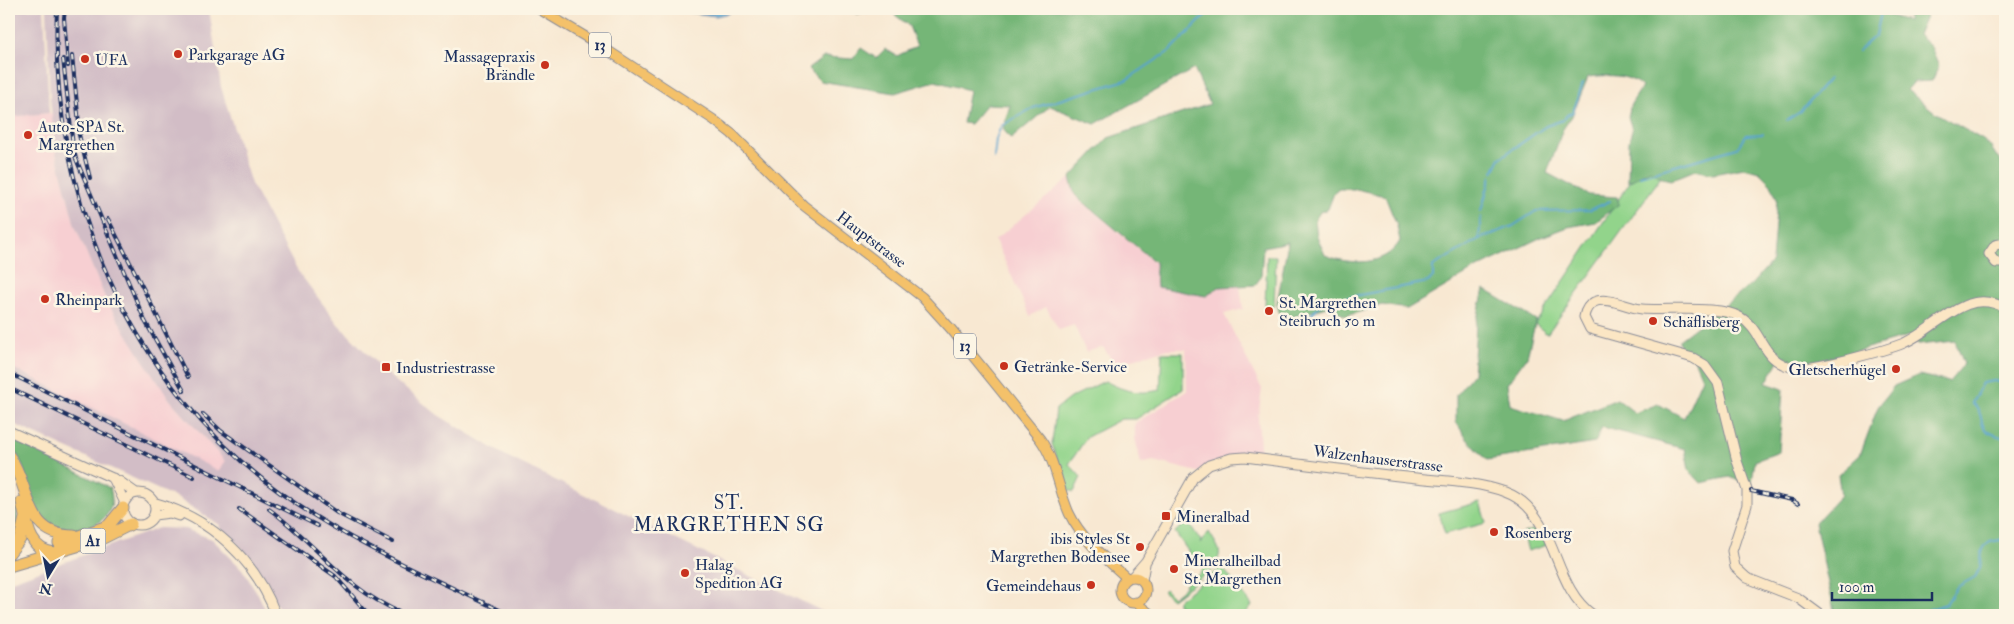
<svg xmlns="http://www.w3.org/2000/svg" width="2014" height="624" viewBox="0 0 2014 624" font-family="'IM FELL Double Pica',serif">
<rect width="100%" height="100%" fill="#fcf5e5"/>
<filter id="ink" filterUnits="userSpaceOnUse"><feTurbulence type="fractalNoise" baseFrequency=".02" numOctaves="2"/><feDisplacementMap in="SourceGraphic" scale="10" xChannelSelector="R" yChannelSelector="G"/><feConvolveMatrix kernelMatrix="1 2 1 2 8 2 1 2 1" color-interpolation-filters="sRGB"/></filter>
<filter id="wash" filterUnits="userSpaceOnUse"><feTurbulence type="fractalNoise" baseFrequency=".0096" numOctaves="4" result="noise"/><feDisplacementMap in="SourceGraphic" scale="20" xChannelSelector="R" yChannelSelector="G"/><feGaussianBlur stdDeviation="1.12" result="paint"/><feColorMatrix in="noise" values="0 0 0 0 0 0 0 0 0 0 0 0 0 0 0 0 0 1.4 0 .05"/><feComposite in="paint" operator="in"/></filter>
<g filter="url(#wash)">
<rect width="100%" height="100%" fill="#f8e8d2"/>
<path fill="#f7cfd2" d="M49,113L52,114L56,153L75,226L107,302L170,400L225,461L219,472L9,366V117Z
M1070,178L1075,196L1155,263L1206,295L1219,287L1240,286L1243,309L1224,314L1262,389L1258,417L1261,459L1245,457L1198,472L1153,461L1141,464L1135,438V423L1187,391L1186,349H1168L1115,364L1103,347L1086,352L1074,325L1059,330L1046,307L1030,316L995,240Z"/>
<path fill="#d2bdc6" d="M9,9H44L49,113L9,117Z
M47,9H209L221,87L251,184L297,270L338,324L388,375L438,415L506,456L830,615H287L277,606L256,567L241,547L219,527L220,525L177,498L9,422V366L219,471L225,461L170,400L143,360L107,302L75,226L56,153L50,99Z
M159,528L185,529L212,539L242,569L258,594L268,615H9V582Z"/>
<path fill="#92d48b" stroke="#568274" d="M1689,94L1711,108L1547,334L1535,324Z
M1267,256H1276L1274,306H1265Z
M1162,353H1183V389L1136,419H1121L1087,437L1069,464L1081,477L1074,492L1068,490L1052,444L1056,409L1070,398L1105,381C1124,391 1139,395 1160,390Z
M1480,502L1486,523L1445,534L1439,513Z
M1185,512L1191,518L1188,522L1201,541L1200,543L1209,532C1216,545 1226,553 1213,565L1214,568L1172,599L1163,591L1165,589L1173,597L1186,586L1185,584L1201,573V571L1206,565L1197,555L1192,557L1175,532L1186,523L1182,519Z
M1538,528L1547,545L1528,551L1523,533Z
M1222,567L1252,605L1244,615H1191L1178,604V600Z"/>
<path fill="#75b677" stroke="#48726a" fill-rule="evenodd" d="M856,9H1888V15L1908,21V9H1929L1918,35L1931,47L1939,66L1932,81L1914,82L1907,90L1936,113L1983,140L1990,146L2005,169V615H1835L1815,523L1841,495L1838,475L1860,455L1878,407L1894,386L1919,375L1949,382L1964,364L1955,341L1918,345L1912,335L1819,362L1800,366L1779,359L1766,383L1783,389L1779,452L1755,461L1751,487L1730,477L1701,483L1689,470L1685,449L1602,427L1595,443L1487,460L1467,439L1456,422V395L1473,374L1476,324L1484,289L1536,320L1527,357L1507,384L1510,405L1563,421L1617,399L1635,413L1658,404L1684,418L1702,378L1694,359L1680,351L1679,340L1751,285L1772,261L1777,199L1771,184L1759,172L1744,168L1713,174L1695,170L1671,180L1662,178L1650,170L1628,182L1629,143L1632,129L1628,117L1631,104L1642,87C1629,73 1605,75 1588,77L1572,116L1563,129L1547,173L1589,195L1617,197L1619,204L1596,222L1568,227L1544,236L1477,268L1407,309L1382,305L1346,316L1327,307L1288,318L1280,316L1277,303L1288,242L1263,247L1261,277L1255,285L1219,287L1206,296L1157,287L1155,262L1075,195L1070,178L1108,138L1210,104L1194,69L1095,124L1050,106L1011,139L1003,129L1010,105L987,104L970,124L963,123L969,90L935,81L895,93L876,90L820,81L808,69L824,57L853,59L861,48L876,58L885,49L897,56L917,46L909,26L889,10L857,14ZM1339,189H1356L1385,196L1397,226L1400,241C1385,267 1350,265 1325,255L1317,236L1315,220L1320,212L1328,209L1334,193Z
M9,438L110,488C124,530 59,542 41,516C33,504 27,479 22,465C19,456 9,447 9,438Z
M9,486C18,510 21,521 9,545Z"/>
<path fill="#56a3cf" stroke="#386996" d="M673,9H729L732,10L729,13L716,16L677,11Z"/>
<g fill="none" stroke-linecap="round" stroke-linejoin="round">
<path stroke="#56a3cf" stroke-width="2" d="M1858,51L1876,35L1881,13
M1787,120L1800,112L1829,79
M994,158L996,139L1001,126L1033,108L1126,80L1170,51L1212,9
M1493,172L1500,158L1546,126L1563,120L1567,115L1573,112L1583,83
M1640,176L1737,148L1746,135L1763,134
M1481,211L1491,176
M1479,239L1481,217
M1308,318L1323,302L1428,282L1433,277V266L1479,239L1513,226L1536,211L1590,210L1610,201
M2005,383L1994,381L1982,383L1972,403C1991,420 1969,429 2005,438
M1923,615L1928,610L1946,604L1957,587L1975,577L1980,568L1982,551L1985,546L1990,542L2005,539"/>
</g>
</g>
<g filter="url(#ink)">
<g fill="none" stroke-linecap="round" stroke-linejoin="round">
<g stroke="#8a8c98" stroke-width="11">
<path id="secondary" d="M2005,243L1995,245L1989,254L1996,263H2005
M9,431L119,481L136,493
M113,478L124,501
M123 509a16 16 0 1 1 32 0a16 16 0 1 1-32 0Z
M153,502C211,518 255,559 276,615
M154,515L170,513L179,516
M1132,577L1146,561L1193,478L1209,465L1231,458L1245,457C1299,464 1353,471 1407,477C1439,481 1475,481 1505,492C1513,495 1521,500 1527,506C1558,537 1557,590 1593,615
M1142,580L1145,564
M1821,615L1798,598L1747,578L1735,567L1732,551L1747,505V490L1737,461L1718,383L1705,365L1693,358L1590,329L1584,317C1585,311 1588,305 1594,302C1608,296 1628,308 1642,309C1667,311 1721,305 1740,317C1765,332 1761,364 1797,368C1813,370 1887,350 1904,343C1938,328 1966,286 2005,308"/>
</g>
<g stroke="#8a8c98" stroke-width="11">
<path id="primary" d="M539,9L601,46L714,120L732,134L803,205L922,297L951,329L1040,439C1056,461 1058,488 1069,513C1082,540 1106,559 1127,578
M1120 590a13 13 0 1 1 26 0a13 13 0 1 1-26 0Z
M1135,602L1152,615"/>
</g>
<g stroke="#8a8c98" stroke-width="13">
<path id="highway" d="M9,456C32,487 22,535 74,536
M22,502C27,523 28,550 54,553
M59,543L108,526L123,508
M9,553L20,539L25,518
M9,566L101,539L131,524"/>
</g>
<use href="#secondary" stroke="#fbe6c4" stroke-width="9"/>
<use href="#primary" stroke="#f4c16b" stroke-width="9"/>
<use href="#highway" stroke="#f4c16b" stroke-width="11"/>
<g stroke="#1b2f5e" stroke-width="4">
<path id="rail" d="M57,9C49,193 130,385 282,494C351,544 433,578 510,615
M65,9L64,18L68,66
M72,56L80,133
M63,59L73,146L76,159L145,321L184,391
M77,127L90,178
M108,219L188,377
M9,373L318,526
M9,388L194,477
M203,414L221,431L337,513L393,542
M1751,491L1792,500L1798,504
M239,509L335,576
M269,509C301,532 325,562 356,586C371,598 388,607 405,615
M336,577L369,615"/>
</g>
<use href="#rail" stroke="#fcf5e5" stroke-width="2" stroke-dasharray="5.5" stroke-linecap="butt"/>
</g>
</g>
<g fill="#c8321e" stroke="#fcf5e5" stroke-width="2">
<circle cx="178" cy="54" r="5"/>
<circle cx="85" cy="59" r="5"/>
<circle cx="545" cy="65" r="5"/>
<circle cx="28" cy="135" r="5"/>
<circle cx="45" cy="299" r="5"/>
<circle cx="1269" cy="311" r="5"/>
<circle cx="1653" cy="321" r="5"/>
<circle cx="1004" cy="366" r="5"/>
<rect x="381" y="362" width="10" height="10" rx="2.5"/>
<circle cx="1896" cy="369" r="5"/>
<rect x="1161" y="511" width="10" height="10" rx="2.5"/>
<circle cx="1494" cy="532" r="5"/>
<circle cx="1140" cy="547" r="5"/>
<circle cx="1174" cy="569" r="5"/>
<circle cx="685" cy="573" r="5"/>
<circle cx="1091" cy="585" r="5"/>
</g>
<g text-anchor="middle" stroke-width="5" stroke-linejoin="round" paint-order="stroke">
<g fill="#fcf5e5" stroke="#5e6a86" stroke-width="1">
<rect x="589" y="32.5" width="22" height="25" rx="4"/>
<rect x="954" y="333.5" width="22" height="25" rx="4"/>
<rect x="80.5" y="528.5" width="25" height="25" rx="4"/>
</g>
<g font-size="15" font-weight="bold" fill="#1b2f5e">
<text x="600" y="50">13</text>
<text x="965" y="351">13</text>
<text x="93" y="546">A1</text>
</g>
<g font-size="16" fill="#1b2f5e" stroke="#fcf5e5" text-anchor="start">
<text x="188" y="60">Parkgarage AG</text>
<text x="535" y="62" text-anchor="end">Massagepraxis<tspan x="535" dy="18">Brändle</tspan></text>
<text x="95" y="65">UFA</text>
<text x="38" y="132">Auto-SPA St.<tspan x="38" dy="18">Margrethen</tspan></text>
<text x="55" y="305">Rheinpark</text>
<text x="1279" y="308">St. Margrethen<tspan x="1279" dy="18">Steibruch 50 m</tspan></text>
<text x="1663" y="327">Schäflisberg</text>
<text x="1014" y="372">Getränke-Service</text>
<text x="396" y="373">Industriestrasse</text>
<text x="1886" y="375" text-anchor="end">Gletscherhügel</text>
<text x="1176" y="522">Mineralbad</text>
<text x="1504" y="538">Rosenberg</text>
<text x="1130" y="544" text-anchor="end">ibis Styles St<tspan x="1130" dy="18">Margrethen Bodensee</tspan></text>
<text x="1184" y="566">Mineralheilbad<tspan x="1184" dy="18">St. Margrethen</tspan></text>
<text x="695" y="570">Halag<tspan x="695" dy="18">Spedition AG</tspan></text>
<text x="1081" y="591" text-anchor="end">Gemeindehaus</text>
</g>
<g font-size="16" fill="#1b2f5e" stroke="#fcf5e5">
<text transform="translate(872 239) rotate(37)" y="6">Hauptstrasse</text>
<text transform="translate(1378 458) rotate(7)" y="6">Walzenhauserstrasse</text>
</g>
<g font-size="19" letter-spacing="1" fill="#1b2f5e" stroke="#fcf5e5">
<text x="729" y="509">ST.<tspan x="729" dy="22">MARGRETHEN SG</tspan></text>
</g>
</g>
<rect width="2014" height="624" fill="none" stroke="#fcf5e5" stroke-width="30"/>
<g transform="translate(48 576) rotate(190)" stroke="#fcf5e5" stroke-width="4" paint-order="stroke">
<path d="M0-4L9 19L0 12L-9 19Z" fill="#1b2f5e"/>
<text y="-8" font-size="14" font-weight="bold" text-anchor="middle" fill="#1b2f5e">N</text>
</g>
<path d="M1832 592v8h100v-8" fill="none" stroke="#1b2f5e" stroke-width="2.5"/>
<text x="1839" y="592" font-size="15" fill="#1b2f5e" stroke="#fcf5e5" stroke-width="4" paint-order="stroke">100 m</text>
</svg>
